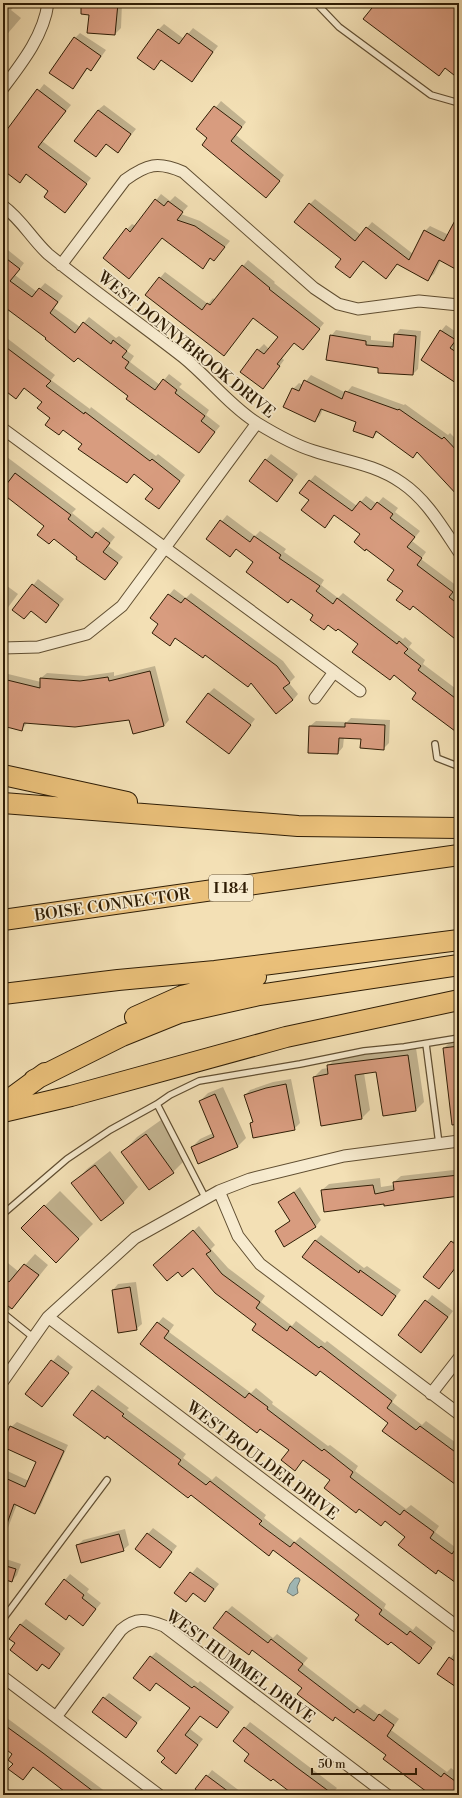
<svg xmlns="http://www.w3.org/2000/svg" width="462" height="1798" viewBox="0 0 462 1798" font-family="'Libre Bodoni',serif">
<rect width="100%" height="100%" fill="#f3e0b5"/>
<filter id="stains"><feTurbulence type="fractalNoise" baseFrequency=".005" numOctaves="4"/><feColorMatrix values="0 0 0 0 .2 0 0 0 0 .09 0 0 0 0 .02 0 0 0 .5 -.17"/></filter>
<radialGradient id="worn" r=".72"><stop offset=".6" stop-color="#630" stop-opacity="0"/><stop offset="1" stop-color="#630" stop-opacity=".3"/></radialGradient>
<path fill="#a1bab9" stroke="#737b71" d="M295,1578H299L300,1580L297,1587L298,1593L293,1596L287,1592L290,1584Z"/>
<path fill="#0003" d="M3,3H17L11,10L21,18L3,39Z
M82,3H122L121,28L115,34L90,14Z
M366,3H459V78L445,68L439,74Z
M164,24L184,39L193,28L218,46L192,80L162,59L154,69L158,30Z
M80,33L106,50L96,64L91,69L88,68L73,88L75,38Z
M44,84L71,105L42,141L91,178L65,211L50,191L27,174L20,181L3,169V137Z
M221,101L246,122L236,135L284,175L272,191L198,129Z
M104,105L136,129L118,151L107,143L96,156L98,110Z
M161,194L170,201L175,196L188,206L181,214L200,221L230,241L214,260L211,258L203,267L162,237L129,278L127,229L132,224L136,226Z
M315,199L361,235L372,222L413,254L425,231L430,226L449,235L459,218V270L441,260L434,274L428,279L398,263L391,272L363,260L342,259L310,204Z
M3,246L24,263L15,275L37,292L45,283L63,296L54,308L80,327L89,317L116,338L119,336L131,345L127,351L134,356L130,362L160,385L169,374L182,384L179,387L209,410L206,415L220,426L199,452L78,357L47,338L3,293Z
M248,260L275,282L274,283L324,323L303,349L294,342L282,358L284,360L268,382L258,350L264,344L269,349L279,337L254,317L229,349L147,294L165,272L208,304L213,298L215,300Z
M446,325L459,334L455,342L459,345V381L441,331Z
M400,329L421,331L418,369L413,374L379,367L331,336L336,330L371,336V340L394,342L395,335Z
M3,335L55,375L51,380L90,409L91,407L156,456L158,454L185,475L159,508L154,488L134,473L83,444L64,429L59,434L43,402L25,388L16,397L3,387Z
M311,375L346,393L352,386L404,405L405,404L448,435L450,433L459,442V483L418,451L413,456L378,432L373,437L357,421L323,409L320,416L314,421L293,389L299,383L303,385Z
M3,454L76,509L72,513L97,533L103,527L115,537L108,546L123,557L105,579L46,525L3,493Z
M271,454L298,474L277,501L266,460Z
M315,475L357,506L366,496L377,504L383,497L398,508L395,512L420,531L412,541L426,552L421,559L457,586L453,592L459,596V640L404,591L396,570L361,534L335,514L325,526L310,500V481Z
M227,515L255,536L260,531L286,549L284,552L324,580L321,585L338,598L343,593L403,639L405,637L412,643L409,647L425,660L423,664L459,691V733L417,693L360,644L338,628L315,615L255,561L237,549L230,556L207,539Z
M38,579L64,599L46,621L31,610H14Z
M3,583L18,594L3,614Z
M174,589L186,598L191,593L283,661L295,677L289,683L298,694L293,700L252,682L176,637L169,644L159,624L169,595Z
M155,666L169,720L164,726L130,719L28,722L22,729L3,725V678L8,674L41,682V678L47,673L86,676L114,672V676Z
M214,688L255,719L229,753L208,694Z
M351,718L390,720L389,743L383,749L362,738L344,737L343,747L338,753L310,726L316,721L347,722Z
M459,1039V1108L444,1048L452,1040Z
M416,1048L424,1102L416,1110L377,1071L364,1073L370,1110L362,1118L314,1077L322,1069L328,1068V1066L336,1058Z
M291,1079L300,1123L294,1129L251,1123L253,1121L245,1095L250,1090L273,1082Z
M223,1087L246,1138L237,1147H192L200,1139L213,1133L200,1101L208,1093Z
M161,1120L187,1158L173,1172L123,1152L137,1137Z
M110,1151L138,1187L124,1202L101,1220L73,1184L87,1169Z
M458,1166L459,1196L385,1203L322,1190L329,1184L380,1178L381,1187L394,1185V1182L401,1176L454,1170Z
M300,1187L321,1220L316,1226L285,1245L276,1231L291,1220L280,1202Z
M60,1191L93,1224L56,1261L22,1228Z
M199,1226L215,1245L211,1249L228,1268L265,1296L261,1302L292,1326L296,1321L325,1343L327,1341L397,1395L392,1402L422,1425L426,1421L459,1445V1486L389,1423L321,1370L289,1355L288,1356L253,1330L258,1324L194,1266L178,1270L154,1265Z
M321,1235L364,1268L367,1266L401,1290L382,1315L315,1241Z
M457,1236L459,1237V1263L439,1288L425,1276Z
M35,1254L48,1265L22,1297L3,1317V1259L19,1272Z
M136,1282L142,1324L136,1329L119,1332L113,1290L118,1284Z
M432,1295L453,1311L426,1346L400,1335Z
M163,1317L174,1325L169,1332L251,1393L256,1388L273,1402L272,1404L328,1446L330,1445L358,1466L355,1471L406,1509L411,1505L439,1526L435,1532L459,1550V1584L406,1536L385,1521L359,1508L331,1480L304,1459L295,1469L290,1450L141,1344Z
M58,1355L73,1367L42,1406L27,1394Z
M98,1385L129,1408L127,1410L186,1454L183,1458L212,1480L216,1476L266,1515L264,1518L295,1542L300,1537L386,1604L384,1608L413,1630L416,1626L436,1642L424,1657L360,1615L274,1550L269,1554L191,1494L74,1414Z
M17,1422L68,1445L40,1507L35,1513L17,1504L3,1541V1469L29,1481L38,1462L3,1446L11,1427Z
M153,1528L177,1546L165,1561L148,1534Z
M125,1529L129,1545L123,1550L77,1546L83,1540Z
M3,1558L21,1564L17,1575L12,1581L3,1578Z
M197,1567L219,1584L205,1601L194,1593L186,1601L176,1593Z
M70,1574L89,1589L87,1592L101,1603L83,1625L65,1580Z
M232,1606L273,1638L277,1634L308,1658L303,1664L360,1708L364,1704L379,1715L385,1709L399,1719L391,1730L447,1772L451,1768L459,1774V1795H432L388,1754L336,1716L333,1720L304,1688L253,1649L248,1654L226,1612Z
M26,1619L65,1648L49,1668L43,1664L37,1670L16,1643L21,1624Z
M156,1652L198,1683L200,1681L234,1707L217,1727L201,1715L190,1729L203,1739L181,1767L167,1757L191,1708L157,1682L150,1690L151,1657Z
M455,1652L459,1655V1688L439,1674Z
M109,1693L142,1717L126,1736L104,1698Z
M3,1715L110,1795H71L34,1767L23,1779L14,1763V1754L3,1746Z
M250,1722L337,1788L331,1795H295L245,1728Z
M212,1770L245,1795H204L197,1789Z"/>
<path fill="#d89c7f" stroke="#2f1d05" d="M81,3H118L115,35L87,33L89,15L81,14Z
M376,3H459V79L445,68L439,76L363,19Z
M158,29L179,44L187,33L213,52L192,82L161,60L154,70L137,58Z
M74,37L101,56L91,71L87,68L73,89L49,73Z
M37,89L66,111L38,147L87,184L65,213L44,197L48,191L26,174L20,183L3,170V135Z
M214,106L242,127L231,141L280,181L266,198L202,145L207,138L196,129Z
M98,110L131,134L118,153L106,144L96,157L74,141Z
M155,199L164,206L168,201L183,212L177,220L195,226L225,247L214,261L210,258L203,269L162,238L129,279L103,258L126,228L130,232Z
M309,203L355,241L366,227L409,260L424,230L444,241L459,213V271L439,260L428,281L397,264L386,279L363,261L350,278L335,267L341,259L294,222Z
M3,256L20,269L10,281L32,297L39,288L58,302L50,313L75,333L83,322L111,344L113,340L127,351L122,357L129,362L125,368L155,390L163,379L177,390L175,393L205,416L201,421L215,432L199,453L126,399L128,396L78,358L74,362L45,339L46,338L3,306Z
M242,265L270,288L269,289L320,329L303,350L294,343L277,364L280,366L263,389L240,372L257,349L264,354L278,337L253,318L224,356L145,295L159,277L202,310L207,303L210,305Z
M440,330L456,340L450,348L459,354V385L421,360Z
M394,334L416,336L413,375L378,373V368L326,360L330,335L366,341V345L393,347Z
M3,345L51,381L46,386L84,414L85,412L150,461L152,459L180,481L159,509L145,499L153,489L134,474L127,483L78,449L82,444L63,430L59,435L45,425L50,418L37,408L42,402L24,388L16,399L3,389Z
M304,380L342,399L345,391L398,410L399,409L442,439L444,437L459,453V497L417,452L413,458L376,431L373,438L353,431L356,422L321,409L315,422L283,407L292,388L299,391Z
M265,459L293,480L277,502L249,481Z
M15,473L71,515L68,519L92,538L96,532L110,543L103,552L118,563L105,580L76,559L77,557L54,539L49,544L37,535L44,526L3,494V489Z
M309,480L352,511L360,501L371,510L377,502L393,514L390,518L415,537L407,547L422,558L417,565L453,592L449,597L459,605V642L413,606L410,610L396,600L403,591L387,580L394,570L366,549L365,551L354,542L360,534L334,515L325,528L301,510L309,500L299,493Z
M220,520L250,542L254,536L281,555L279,558L320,586L316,591L333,604L337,598L397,644L399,641L408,649L404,653L421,666L418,670L459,701V734L412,699L416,693L394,675L390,680L352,652L358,644L338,629L336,631L328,625L324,630L310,620L313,615L291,599L288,603L246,572L253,562L236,549L230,557L206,539Z
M32,584L59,605L46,623L31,611L24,619L12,610Z
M168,594L181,603L185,598L277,666L290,683L283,688L293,700L276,714L251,683L248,687L205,655L203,658L175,638L170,646L152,633L158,624L150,618Z
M150,671L164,726L133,734L129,720L75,727L24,723L22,731L3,726V679L40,688V678L80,681L108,677L109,681Z
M208,693L251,725L229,754L186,722Z
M345,723L385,725L384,750L360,748L361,739L339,738L338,754L308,753L309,726L345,727Z
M459,1046V1124L452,1125L443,1048Z
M408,1055L416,1111L383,1116L376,1072L355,1075L362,1119L321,1126L313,1077L328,1074L327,1065Z
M286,1084L295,1130L253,1138L250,1123L253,1122L244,1095L266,1088Z
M215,1094L238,1147L198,1164L191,1147L214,1137L199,1101Z
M146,1134L174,1173L149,1190L121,1152Z
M95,1165L124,1203L101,1221L71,1183Z
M459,1175V1196L384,1206V1204L324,1212L321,1190L373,1185L375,1194L394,1190L393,1182Z
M294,1192L316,1227L284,1247L275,1231L290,1221L278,1202Z
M44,1205L79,1239L56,1263L21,1228Z
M193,1230L211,1251L206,1254L222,1274L260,1302L256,1308L287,1331L290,1326L319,1348L321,1346L392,1401L387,1408L416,1430L420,1426L458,1454L454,1459L459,1463V1487L382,1431L388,1423L349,1393L320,1371L316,1376L252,1330L256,1324L215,1293L193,1268L182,1277L178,1272L167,1281L153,1265Z
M315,1240L359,1273L360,1270L396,1296L382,1316L302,1257Z
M451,1241L459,1247V1263L439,1289L423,1277Z
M24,1264L39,1275L12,1309L3,1302V1277L9,1282Z
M130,1287L137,1330L118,1333L112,1290Z
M425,1300L448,1317L421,1353L398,1335Z
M157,1322L169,1331L164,1338L245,1398L249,1393L268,1407L267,1409L322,1451L324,1449L353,1472L350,1477L400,1515L404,1510L434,1532L430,1538L452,1554L459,1544V1585L438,1570L436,1574L398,1545L405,1537L385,1521L381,1526L359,1509L356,1513L324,1488L330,1480L303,1460L295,1471L281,1460L289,1450L260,1429L257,1433L140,1344Z
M51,1360L69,1373L42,1407L25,1394Z
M92,1390L124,1414L122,1416L181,1460L178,1464L206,1485L210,1481L262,1521L259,1524L290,1547L294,1542L382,1610L379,1614L407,1635L410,1631L432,1648L419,1664L391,1642L388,1645L355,1620L359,1615L273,1550L269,1556L191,1495L188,1498L107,1436L105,1439L73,1415Z
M10,1426L64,1451L35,1514L14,1504L4,1532L3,1477L25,1487L36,1462L3,1447V1442Z
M147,1533L172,1552L160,1568L135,1549Z
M119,1534L124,1551L81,1563L76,1545Z
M3,1565L16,1569L12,1582L3,1579Z
M190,1572L214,1589L205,1602L193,1593L186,1602L174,1593Z
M64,1579L84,1595L82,1598L96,1609L83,1626L69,1615L66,1620L45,1604Z
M226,1611L268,1643L271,1639L303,1664L298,1670L354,1713L357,1709L374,1721L379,1714L394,1725L387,1736L441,1777L444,1773L459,1784V1795H431L383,1759L386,1755L335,1717L333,1721L297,1694L302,1688L252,1650L249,1655L213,1628Z
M20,1624L60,1654L49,1669L42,1664L37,1671L10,1650L15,1643L9,1639Z
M150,1656L192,1688L194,1686L229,1712L217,1728L200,1716L185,1735L198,1745L176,1774L161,1762L165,1758L157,1751L190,1708L156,1683L150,1691L133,1678Z
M449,1657L459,1664V1689L437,1674Z
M103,1697L137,1723L126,1738L92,1712Z
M3,1724L43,1753L98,1795H69L33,1767L23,1780L8,1769L13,1764L8,1760L12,1754L3,1747Z
M244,1727L296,1767L334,1795H294L273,1779L271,1781L244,1761L249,1754L233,1741Z
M206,1775L233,1795H203L195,1789Z"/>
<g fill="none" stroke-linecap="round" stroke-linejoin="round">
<g stroke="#604e31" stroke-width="8">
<path id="service" d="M316,3L339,27L431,95L459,103
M435,744L437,758L455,765H459
M426,1044L439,1144
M157,1104L206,1199
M3,1214L67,1159L110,1130L157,1104L170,1095L199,1081L300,1064L364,1051L404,1047L459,1038
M3,1313L34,1338
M3,1619L107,1480"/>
</g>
<g stroke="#604e31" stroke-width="13">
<path id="minor" d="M3,88C22,63 44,35 48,3
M3,206C22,220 31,238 48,254C92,290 138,322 183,357C209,378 229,405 257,423C275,434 294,445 314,451C344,461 375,464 402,483C427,500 442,527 459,552
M61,265L125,180C147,164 158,161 183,172L314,288L338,304L358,309L419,301L459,305
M3,429L360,691
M3,648L38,647L87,634L122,606L257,423
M315,698L334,672
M219,1191L238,1236L260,1264L459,1414
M48,1317L459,1628
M3,1381L48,1317L135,1238L219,1191L250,1179L344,1156L459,1141
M431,1394L459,1358
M3,1677L159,1795
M56,1717L121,1630C136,1617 146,1619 164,1626L387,1795"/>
</g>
<g stroke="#2f1d05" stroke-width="22">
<path id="motorway" d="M3,775L127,802
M3,803L298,826L459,828
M3,920L459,855
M3,994L118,980L215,971L459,940
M135,1017L182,996L256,977
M34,1080L122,1036L179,1013L259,995L459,965
M3,1104L45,1073
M3,1112L71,1096L286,1037L459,1000"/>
</g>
<use href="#service" stroke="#f7ebcf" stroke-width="5.5"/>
<use href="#minor" stroke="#f7ebcf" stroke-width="11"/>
<use href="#motorway" stroke="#eac07a" stroke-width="20"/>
</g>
<g text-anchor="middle" stroke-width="3.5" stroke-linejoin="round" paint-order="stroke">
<rect fill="#f7ebcf" stroke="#6b5b42" stroke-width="1" x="209" y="875" width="44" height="26" rx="3"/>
<g font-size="15" font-weight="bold" fill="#2f1d05">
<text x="231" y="893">I 184</text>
</g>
<g font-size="16" fill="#2f1d05" stroke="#f7ebcf">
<text transform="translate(187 344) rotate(39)" y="6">WEST DONNYBROOK DRIVE</text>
<text transform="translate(112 904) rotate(-8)" y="6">BOISE CONNECTOR</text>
<text transform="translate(263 1460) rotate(37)" y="6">WEST BOULDER DRIVE</text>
<text transform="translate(241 1666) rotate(36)" y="6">WEST HUMMEL DRIVE</text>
</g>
</g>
<rect width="462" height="1798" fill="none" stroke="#f3e0b5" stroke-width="16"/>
<rect x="4" y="4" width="454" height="1790" fill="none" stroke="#2f1d05" stroke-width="2"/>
<rect x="8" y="8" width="446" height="1782" fill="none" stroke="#2f1d05"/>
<path d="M312 1768v6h104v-6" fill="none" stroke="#2f1d05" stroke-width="2"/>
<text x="318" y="1768" font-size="12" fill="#2f1d05" stroke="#f7ebcf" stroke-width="3" paint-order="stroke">50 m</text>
<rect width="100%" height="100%" filter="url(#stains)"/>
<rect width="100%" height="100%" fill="url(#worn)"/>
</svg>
